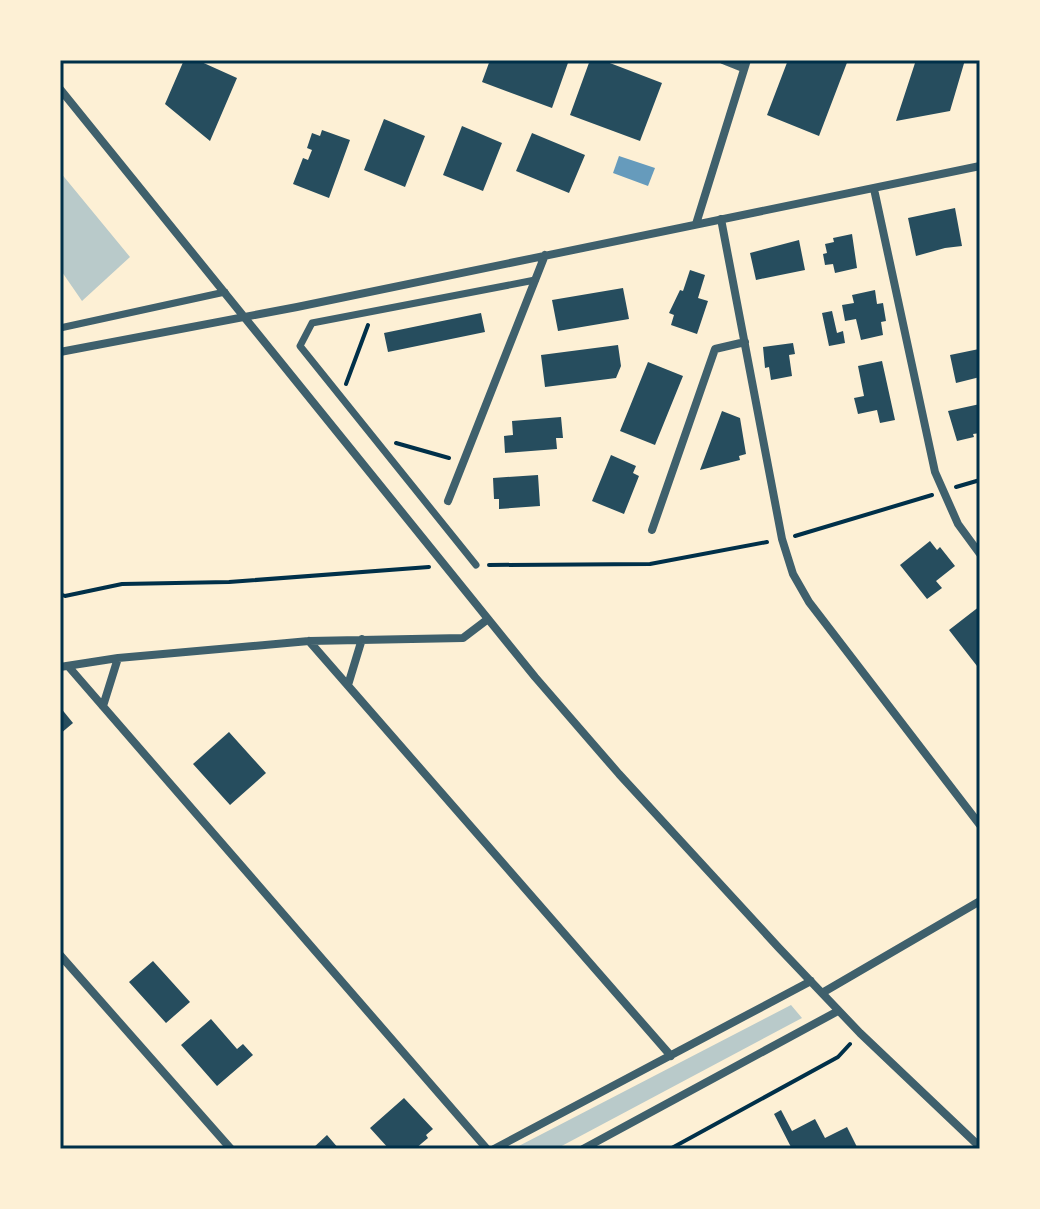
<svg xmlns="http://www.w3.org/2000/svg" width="1040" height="1209" viewBox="0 0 1040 1209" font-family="'Playfair Display',serif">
<rect width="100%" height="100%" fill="#fdf0d5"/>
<path fill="#b9caca" d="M60,172L130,257L82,301L62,272L60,274Z
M791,1005L802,1018L556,1149H513Z"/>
<path fill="#669bbc" d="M619,156L655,168L648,186L613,173Z"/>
<path fill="#264d5e" d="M184,60H197L237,78L210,141L165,104Z
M490,60H569L552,108L482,82Z
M590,60H602L662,83L640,141L570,115Z
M788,60H848L819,136L767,115Z
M916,60H965L950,111L896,121Z
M384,119L425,136L405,187L364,170Z
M462,126L502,143L483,191L443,175Z
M322,130L350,140L329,198L293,184L303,158L308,160L312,150L307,148L312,133L320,136Z
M532,133L585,155L569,193L516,171Z
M955,208L962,246L945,248L916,256L908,218Z
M852,234L857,268L835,273L833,264L825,265L823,254L827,253L825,244L834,242L833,238Z
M799,240L805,270L756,280L750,253Z
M690,270L705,275L698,298L708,301L697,334L671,325L674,315L669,313L680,290L683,291Z
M623,288L629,319L558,331L552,300Z
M875,290L877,304L883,303L886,321L881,322L883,335L861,340L856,319L845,321L842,305L854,303L852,295Z
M832,311L837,333L843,331L845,343L829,346L822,313Z
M481,313L485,332L388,352L384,333Z
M793,343L795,354L789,355L792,376L771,380L769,367L765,368L763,347Z
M618,345L621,366L616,378L545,387L541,355Z
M979,349L980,377L956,383L950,355Z
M882,361L895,420L880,423L877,410L858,414L854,398L864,396L858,366Z
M648,362L683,376L655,445L620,431Z
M980,404V433L973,434L974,437L957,441L948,411Z
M722,411L740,418L746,454L739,456L740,460L700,470Z
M561,417L563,438H556L557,449L505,453L504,436L513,435L512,421Z
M611,455L636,466L633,473L639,476L624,514L592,501Z
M538,475L540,506L499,509V499H494L493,478Z
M930,541L937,550L940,547L955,566L936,581L942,588L927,599L900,565Z
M980,606V663L977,666L949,630Z
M60,707L73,723L60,734Z
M229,732L266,773L230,805L193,764Z
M153,961L190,1002L166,1023L129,982Z
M211,1019L237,1049L243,1044L253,1055L217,1086L181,1045Z
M404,1098L433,1129L426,1135L428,1138L415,1149H389L370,1128Z
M781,1110L792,1131L815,1119L825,1138L847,1127L858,1149H792L774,1114Z
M327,1135L339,1149H312Z"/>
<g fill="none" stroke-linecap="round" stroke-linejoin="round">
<path stroke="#003049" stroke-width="4" d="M346,384L368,325
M396,443L449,458
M956,487L980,480
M795,536L932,495
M489,565L650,564L767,542
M60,594L65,596L122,584L229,582L429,567
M670,1149L838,1057L850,1044"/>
<path stroke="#3f606c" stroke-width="7" d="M60,328L225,292
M476,565L300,346L312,323L535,280"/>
<path stroke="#3f606c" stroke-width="8" d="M723,60L743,68
M60,89L535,677L619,774L779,948L860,1033L980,1147
M874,189L935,472L958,524L980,554
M721,219L782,539L793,574L809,602L980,825
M696,224L747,60
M60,352L297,307L980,166
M448,501L545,255
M652,530L715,349L745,342
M309,641L671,1056
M68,666L487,1149
M60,667L118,658L309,641L463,638L488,619
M348,685L362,639
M103,706L118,658
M60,955L231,1149
M822,993L980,901
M494,1149L811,981
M583,1149L838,1011"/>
</g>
<rect width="1040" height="1209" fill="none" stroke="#fdf0d5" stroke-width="124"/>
<rect x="62" y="62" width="916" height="1085" fill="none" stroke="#003049" stroke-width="3"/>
</svg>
